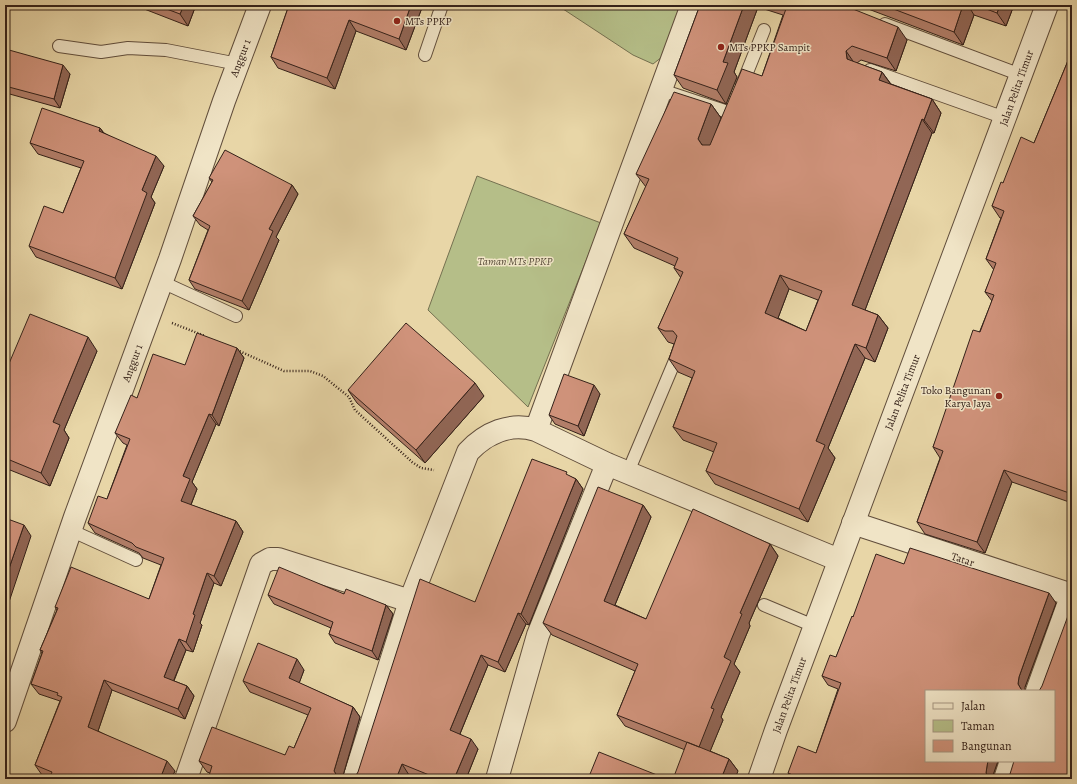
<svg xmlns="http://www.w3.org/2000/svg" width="1077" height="784" viewBox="0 0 1077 784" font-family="Alegreya,serif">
<rect width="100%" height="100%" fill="#e8d6a7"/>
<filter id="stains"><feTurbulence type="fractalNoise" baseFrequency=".005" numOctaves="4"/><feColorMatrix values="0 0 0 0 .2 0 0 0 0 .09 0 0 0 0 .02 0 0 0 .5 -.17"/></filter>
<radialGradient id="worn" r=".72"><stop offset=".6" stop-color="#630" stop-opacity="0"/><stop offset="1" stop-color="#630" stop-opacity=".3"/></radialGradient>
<path fill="#b5be88" stroke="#747050" d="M557,5H689L672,49L653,64L633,55Z
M477,176L601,223L528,407L428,310Z"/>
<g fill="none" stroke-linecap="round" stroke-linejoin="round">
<g stroke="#614e3c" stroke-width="14">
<path id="service" d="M885,24L1021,75
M59,46L101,52L128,48L166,50L238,64
M425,55L442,5
M870,70L1005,118
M742,85L764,30
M661,90L731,113
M162,282L236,316
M628,472L679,351
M70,530L136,560
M764,605L814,626"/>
</g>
<g stroke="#614e3c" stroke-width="24">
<path id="minor" d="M536,430L692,5
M853,523L1072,595
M1037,691L1072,594
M5,721L75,517L170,259L224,101L260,5
M186,779L261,564L270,559H278L410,601
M354,779L410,601L468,452C486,433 510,422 536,430L607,464L839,560
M497,779L538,635L607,464
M1005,779L1011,761"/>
</g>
<g stroke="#614e3c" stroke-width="24">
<path id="tertiary" d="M759,779L776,730L1047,5"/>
</g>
<path stroke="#342119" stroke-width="2.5" stroke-dasharray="1 2" stroke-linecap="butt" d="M172,323L205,336
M237,350L284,371H310L323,376L349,397L355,410L412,462L421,468L434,470"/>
<use href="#service" stroke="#f0e4c6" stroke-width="12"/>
<use href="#minor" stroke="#f0e4c6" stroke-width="22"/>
<use href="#tertiary" stroke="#f0e4c6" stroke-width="22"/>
</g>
<path fill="#b27e69" stroke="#342119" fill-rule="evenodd" d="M134,5H196L188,26Z
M289,5H423L406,50L356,31L335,89L278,68L271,57Z
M700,5H1014L1006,26L974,15L963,45L863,7H858L854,10L907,40L896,71L861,60L857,63L882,72L891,84L932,99L941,113L934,133H932L865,310L878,315L888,328L875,362L865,358L828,448L835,458L808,522L715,484L706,471L714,452L683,440L673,427L692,378L678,372L669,359L674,344L668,342L658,328L681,278L674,268L675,266L634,248L624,234L646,187L636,174L711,104L721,118L717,129L762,76L783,15L758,7L734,72L737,77L726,104L683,88L674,75ZM789,289L818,300L806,331L778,318Z
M1072,51V503L1012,482L985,553L925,534L917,522L940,458L933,447L992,301L985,292L994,270L986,259L1001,218H1000L992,206L1003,183L1034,143Z
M5,67L70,74L60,108L6,93L5,91Z
M100,128L104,133L164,166L151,197L155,203L122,289L36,257L29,246L63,213L81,168L38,154L30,143Z
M209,178L292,185L298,194L276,237L279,240L249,310L195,289L189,280L208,230L200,225L193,216L212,182Z
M237,348L244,358L219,426L216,424L192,482L197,489L191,505L236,521L243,532L221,586L214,583L200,623L202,625L193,652L186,650L174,681L187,686L194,696L185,719L112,690L98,731L175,771L171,779H49V778L42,775L35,765L60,701L39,694L31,684L42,653L40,650L57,610L55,607L149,599L161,565L143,558L139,553L95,533L88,523L107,499L127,445L123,443L115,433L137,398L185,365Z
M97,351L64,430L69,438L50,486L5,468V373Z
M348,390L484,396L425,463L357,403Z
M600,394L584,436L555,424L549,415Z
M569,476L576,479L583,489L529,625L526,624L505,672L488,665L460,734L478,749L466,779H420L409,775L408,779H352L355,777L475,602Z
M643,505L651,517L615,605L646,619L770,544L778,556L749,623L750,626L734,664L740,672L721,717L723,720L710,751L729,759L738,771L625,726L617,715L635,671L552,635L543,623Z
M904,564L1056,603L1025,687L926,761H998L993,775V779H792L788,773L816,753L838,689L828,685L822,676L836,657L853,617Z
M344,594L386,605L393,614L378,660L335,643L329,634L331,628L274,604L268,595Z
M304,670L299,683L353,707L360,717L342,779L210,773L207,772L199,761L285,755L294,748L308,715L250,692L243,681Z"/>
<path fill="#916655" stroke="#342119" d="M184,5H196L188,26L180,14Z
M411,5H423L406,50L399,39Z
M744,5H757L758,7L734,72L737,77L726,104L717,90L723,62Z
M845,5H849L853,11V16Z
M963,5H968L974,15L963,45L954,32Z
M1000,5H1014L1006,26L997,13Z
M349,20L356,31L335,89L327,78Z
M898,27L907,40L896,71L887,58Z
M846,51L855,64L847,59Z
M63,65L70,74L60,108L54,99Z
M882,72L892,86L879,80Z
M932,99L941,113L934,133L924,120Z
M711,104L721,118L708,153L698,139Z
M922,119L932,133L862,318L852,305Z
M100,128L107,138L99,131Z
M156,156L164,166L151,197L155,203L122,289L115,278L142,190Z
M292,185L298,194L276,237L279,240L249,310L242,301L269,229Z
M780,275L789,289L775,326L765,313Z
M5,277L7,279L5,285Z
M878,315L888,328L875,362L866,348Z
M88,337L97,351L64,430L69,438L50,486L41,473L53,422Z
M855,344L865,358L828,448L835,458L808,522L799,509L816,441Z
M237,348L244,358L219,426L212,415Z
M475,383L484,396L425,463L416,450Z
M594,385L600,394L584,436L578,426Z
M209,414L216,424L192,482L197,489L188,512L181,501L183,476Z
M1004,470L1012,482L985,553L977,542Z
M576,479L583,489L529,625L521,614Z
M643,505L651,517L612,612L604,601Z
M236,521L243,532L221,586L214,576Z
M24,525L31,536L5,614V580Z
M770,544L778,556L749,623L750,626L734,664L740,672L721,717L723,720L707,759L699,747L711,708L724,657L740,613Z
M207,573L214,583L200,623L202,625L193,652L186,642L193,614Z
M1049,593L1056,603L1025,687V691H1022L1018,684L1019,677Z
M386,605L393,614L378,660L372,651Z
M518,613L526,624L505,672L498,662Z
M179,639L186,650L171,687L164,677Z
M481,655L488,665L457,741L450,730Z
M297,659L304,670L297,689L289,678Z
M104,680L112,690L96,737L88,727Z
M187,686L194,696L185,719L178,709Z
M353,707L360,717L342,779H339L334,771Z
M471,739L478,749L466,779H454Z
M729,759L738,771L735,779H721Z
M167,761L175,771L171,779H160Z
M988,761H998L993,775V779H990L986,773L987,766Z
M402,764L409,775L408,779H396Z"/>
<path fill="#cf927a" stroke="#342119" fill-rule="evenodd" d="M156,5H184L180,14Z
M289,5H411L399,39L349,20L327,78L271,57Z
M700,5H744L723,62L728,63L717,90L674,75Z
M783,5H846L848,7L898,27L887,58L852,46L846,51L847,59L882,72L879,80L932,99L924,120L922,119L852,305L878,315L866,348L855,344L816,441L825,445L799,509L706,471L717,443L673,427L695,371L669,359L677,336L673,331H665L658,328L683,272L674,268L678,258L624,234L649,179L636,174L674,92L711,104L698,139L702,145H710L742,69L762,76L787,6ZM780,275L822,291L806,331L765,313Z
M883,5H963L954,32Z
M976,5H1000L997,13Z
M9,50L63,65L54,99L5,86V67Z
M1072,51V494L1004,470L977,542L917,522L943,451L933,447L973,330L980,332L994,295L985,292L996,263L986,259L1004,211L992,206L1001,182L1003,183L1021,137L1034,143Z
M42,108L100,128L99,131L156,156L142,190L147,193L115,278L29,246L44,206L63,213L84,161L30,143Z
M225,150L292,185L269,229L273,231L242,301L189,280L210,226L193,216L213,180L209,178Z
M30,314L88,337L53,422L60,425L41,473L5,458V373Z
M406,323L475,383L416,450L348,390Z
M197,333L237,348L212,415L209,414L183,476L190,479L181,501L236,521L214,576L207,573L193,614L195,615L186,642L179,639L164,677L187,686L178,709L104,680L88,727L167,761L160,779H49L52,772L35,765L62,697L57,695L58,693L31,684L43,651L40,650L58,608L55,607L71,567L149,599L164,558L136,547L132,543L88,523L98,496L107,499L130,439L115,433L131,395L137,398L153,354L185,365Z
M564,374L594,385L578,426L549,415Z
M532,459L567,472L566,474L576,479L521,614L518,613L498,662L481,655L450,730L471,739L454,779H439L402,764L396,779H352L355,777L358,772L420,579L475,602Z
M598,487L643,505L604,601L646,619L693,509L770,544L740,613L742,614L724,657L731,661L711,708L714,709L699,747L617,715L638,664L543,623Z
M5,518L24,525L5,580Z
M910,548L1049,593L1019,677L1018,684L1021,689L1023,691H926V761H988L987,766L986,773L989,778L991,779H802L788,773L798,746L816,753L841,683L822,676L830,655L836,657L852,616L853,617L876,554L904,564Z
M279,567L344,594L346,589L386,605L372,651L329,634L333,622L268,595Z
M1072,605V779H1007L1010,774L1014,761H1054V691H1039L1042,686Z
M258,643L297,659L289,678L353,707L334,771L337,776L341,779H208L212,766L199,761L212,727L285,755L289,746L294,748L311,708L243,681Z
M687,742L729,759L721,779H673Z
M599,752L667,779H588Z"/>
<g fill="#8f2418" stroke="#f0e4c6" stroke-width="1.5">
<circle cx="397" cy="21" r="4"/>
<circle cx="721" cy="47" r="4"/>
<circle cx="999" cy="396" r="4"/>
</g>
<g text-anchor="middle" stroke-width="3" stroke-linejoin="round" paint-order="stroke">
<g font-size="11" fill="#342119" stroke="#f0e4c6" text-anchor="start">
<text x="405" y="25">MTs PPKP</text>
<text x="729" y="51">MTs PPKP Sampit</text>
<text x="991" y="394" text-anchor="end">Toko Bangunan<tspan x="991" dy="13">Karya Jaya</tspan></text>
</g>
<g font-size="11" fill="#342119" stroke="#f0e4c6">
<text transform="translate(240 58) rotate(-69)" y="4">Anggur 1</text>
<text transform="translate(1016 88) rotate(-70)" y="4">Jalan Pelita Timur</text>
<text transform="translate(132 363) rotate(-70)" y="4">Anggur 1</text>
<text transform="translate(902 392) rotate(-69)" y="4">Jalan Pelita Timur</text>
<text transform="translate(963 559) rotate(18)" y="4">Tatar</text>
<text transform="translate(789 695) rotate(-70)" y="4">Jalan Pelita Timur</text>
</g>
<g font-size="11" font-style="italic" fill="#544835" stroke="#f0e4c6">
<text x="515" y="265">Taman MTs PPKP</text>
</g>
</g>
<rect width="1077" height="784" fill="none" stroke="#e8d6a7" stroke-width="20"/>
<rect x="6" y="6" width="1065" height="772" fill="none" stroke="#342119" stroke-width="2"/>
<rect x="10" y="10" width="1057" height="764" fill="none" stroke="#342119"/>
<rect x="925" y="690" width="130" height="72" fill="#f0e4c6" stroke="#a59681"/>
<rect x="933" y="703" width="20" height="6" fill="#f0e4c6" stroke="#a59681"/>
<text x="961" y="710" font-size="12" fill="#342119">Jalan</text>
<rect x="933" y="720" width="20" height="12" fill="#b5be88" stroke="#a59681"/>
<text x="961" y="730" font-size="12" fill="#342119">Taman</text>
<rect x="933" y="740" width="20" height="12" fill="#cf927a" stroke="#a59681"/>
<text x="961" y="750" font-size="12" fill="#342119">Bangunan</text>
<rect width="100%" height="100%" filter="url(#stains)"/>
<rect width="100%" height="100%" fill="url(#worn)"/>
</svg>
